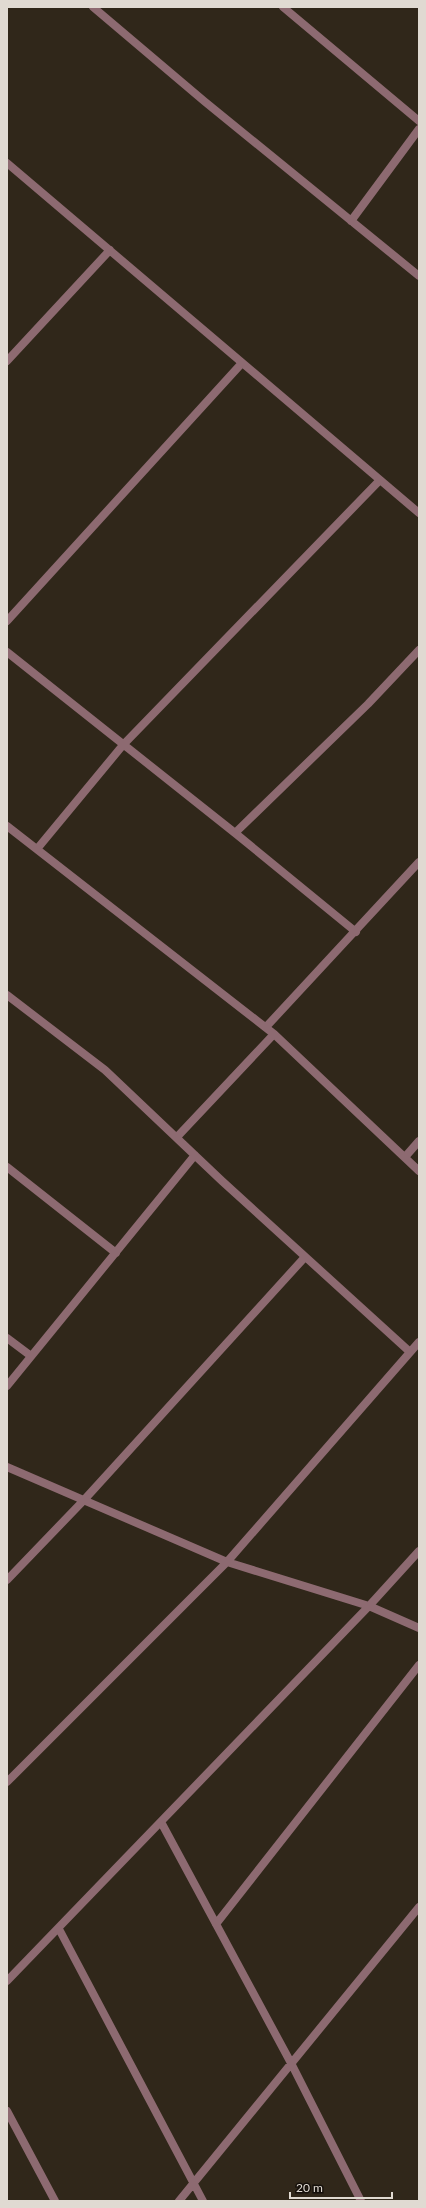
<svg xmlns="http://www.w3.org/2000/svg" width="426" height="2208" viewBox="0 0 426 2208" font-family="Lato,sans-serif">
<rect width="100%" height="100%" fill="#30271a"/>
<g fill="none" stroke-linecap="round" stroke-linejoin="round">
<path stroke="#8d6a71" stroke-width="8" d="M93,7L204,101L419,276
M283,7L419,121
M7,163L419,513
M351,221L419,129
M7,361L110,250
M7,621L242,363
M7,652L235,833L356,932
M7,826L274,1034L419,1171
M235,833L368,704L419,650
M37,849L123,745L380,480
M7,995L105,1070L222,1181L410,1352
M266,1027L419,862
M177,1137L274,1034
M405,1157L419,1141
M7,1167L116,1253
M7,1338L31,1356
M7,1386L195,1155
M7,1467L227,1562L369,1606L419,1628
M7,1580L84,1500L305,1257
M7,1782L227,1562L419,1342
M161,1822L291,2063L361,2201
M216,1924L419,1665
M59,1929L203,2201
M7,1981L369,1606L419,1551
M7,2111L55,2201
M179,2201L419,1907"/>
</g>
<rect width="426" height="2208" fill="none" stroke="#e0dad2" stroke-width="16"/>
<path d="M290 2192v6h102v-6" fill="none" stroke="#e0dad2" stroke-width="2"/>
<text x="296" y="2192" font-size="12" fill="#e0dad2" stroke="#15100b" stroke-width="3" paint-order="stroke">20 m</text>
</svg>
